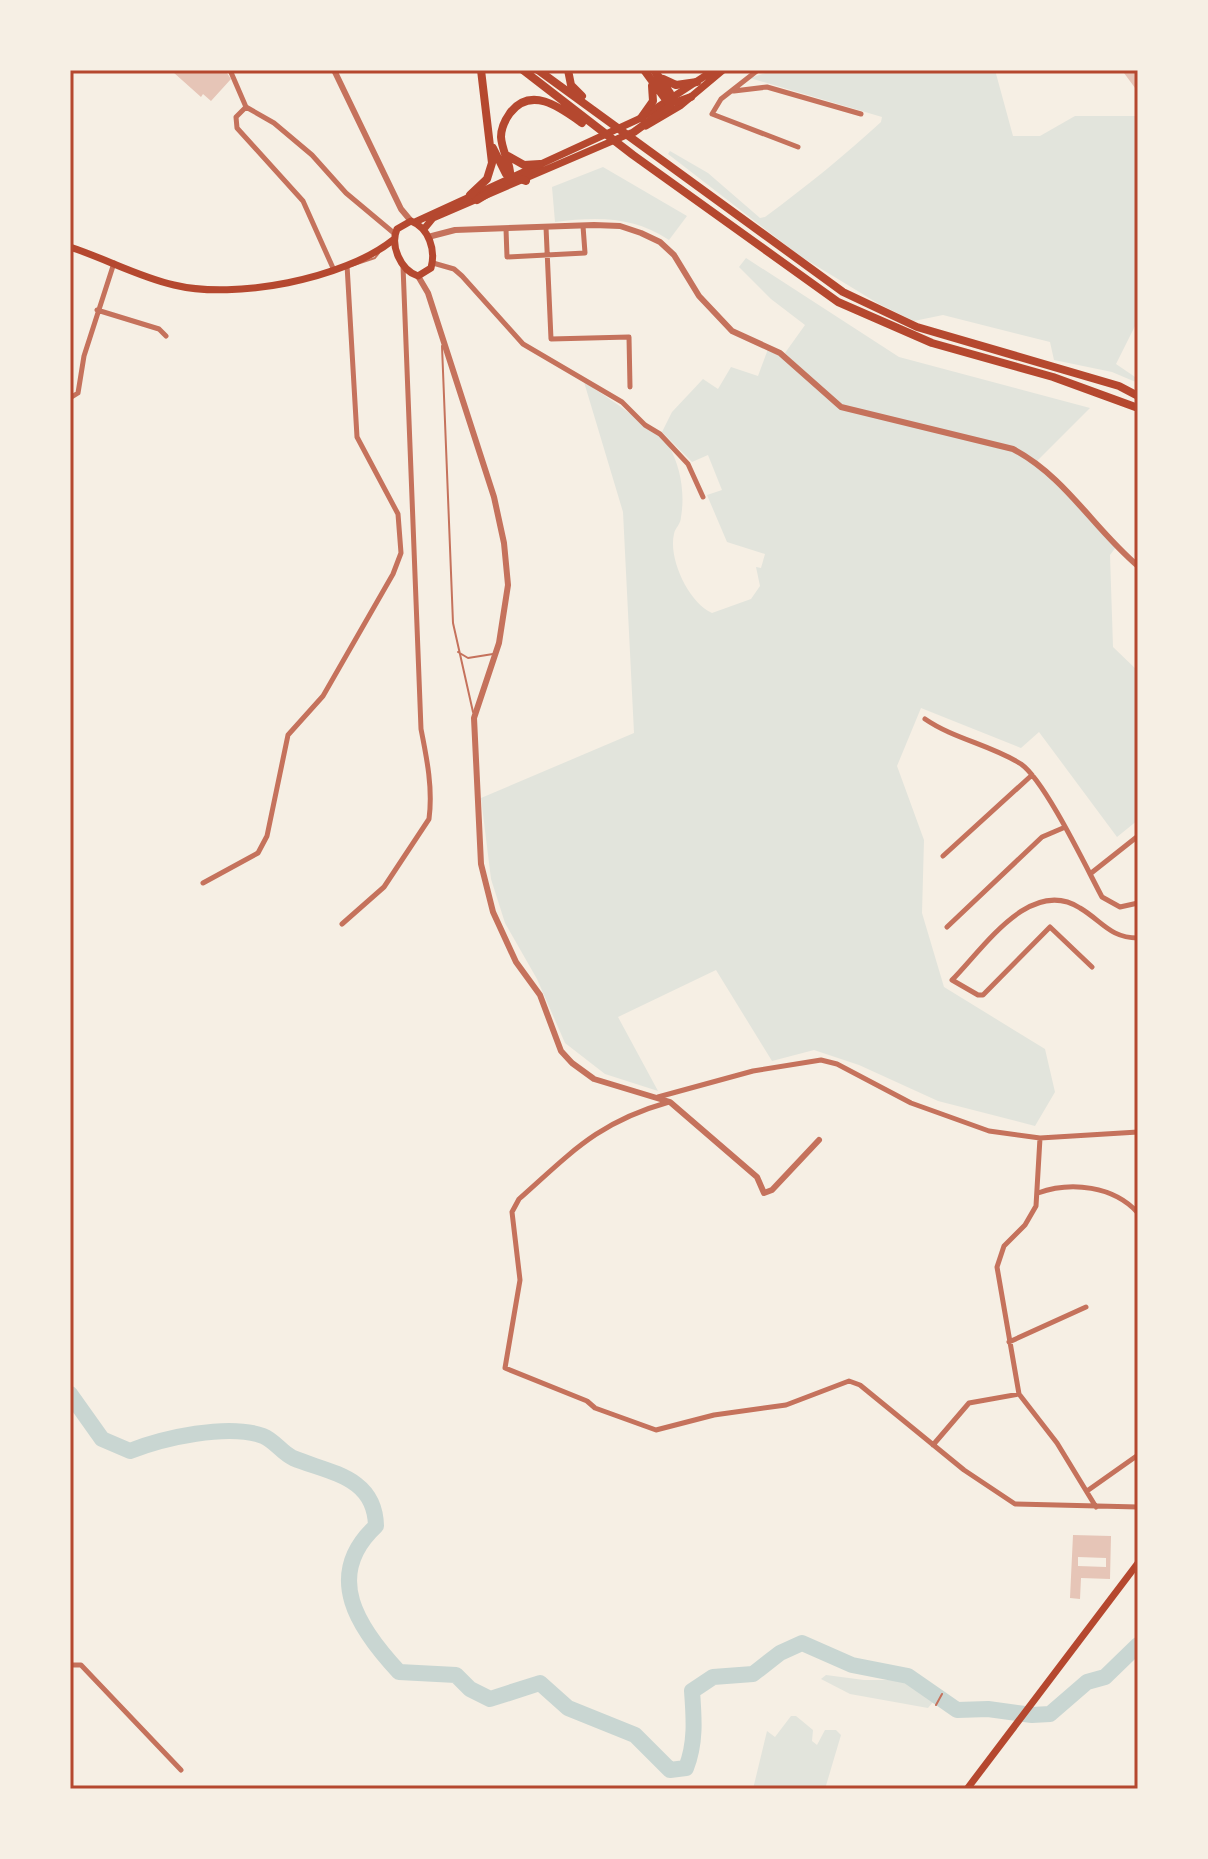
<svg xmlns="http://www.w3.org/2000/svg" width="1208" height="1859" viewBox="0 0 1208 1859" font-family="Poppins,sans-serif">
<rect width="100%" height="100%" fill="#f6efe4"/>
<path fill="#e2e4dc" d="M775,70H995L1013,136H1040L1075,116H1138V320L1116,364L1138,379V383L1112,372L1054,360L1050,342L943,315L914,321L879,304L800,256L668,154L670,151L708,173L760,218L765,217C807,186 844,156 881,122L882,117L750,78Z
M603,167L687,216L669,240C633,216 597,217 555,222L552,187Z
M746,258L899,357L1090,408L1037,461L1062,483L1116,547L1110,555L1113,647L1138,671V820L1117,837L1039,732L1021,748L921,708L897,766L924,840L922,913L944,987L1045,1049L1055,1092L1035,1126L938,1101L859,1065L814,1050L772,1061L716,970L618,1017L658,1091L605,1074L565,1043L537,979L505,923L491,879L481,798L634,733L623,512L584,382C599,391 660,433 668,445C681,466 685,494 681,517C681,524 675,528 674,534C668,559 689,603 712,613L751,599L760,586L756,567L761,568L765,554L727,542L707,495L722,490L708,455L692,462L662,432L672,412L703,379L718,389L731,367L758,376L768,349L806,373L785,353L805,325L771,299L739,267Z
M826,1675L864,1680H907L922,1687L933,1702L928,1708L850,1694L821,1679Z
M791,1716H796L813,1730L812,1741L817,1745L825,1730H836L841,1735L825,1789H753L767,1731L775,1737Z"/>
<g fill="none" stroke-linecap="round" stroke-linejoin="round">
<path stroke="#c9d6d2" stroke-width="16" d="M70,1394L102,1439L130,1451C163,1438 228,1423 263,1436C274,1440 282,1453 293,1458C329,1473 375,1476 376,1526C322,1576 359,1629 399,1672L456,1675L470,1689L490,1699L540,1683L568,1708L635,1735L670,1770L686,1768C696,1743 694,1718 692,1691L713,1677L753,1674L780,1653L802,1643L852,1665L908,1676L957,1710L988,1709L1032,1715L1050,1714L1087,1682L1105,1677L1138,1645"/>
</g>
<path fill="#e6c5b7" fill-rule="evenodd" d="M175,70H225L231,79L211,101L203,94L201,97L173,72Z
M1130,70H1138V92L1124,73Z
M1073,1535L1111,1536L1110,1579L1081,1578L1080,1599L1070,1598ZM1078,1557L1106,1558V1567L1078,1566Z"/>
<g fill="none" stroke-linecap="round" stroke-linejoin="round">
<path stroke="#c5725c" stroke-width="2" d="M351,266L375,258L379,253
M442,346L453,623L473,712
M458,652L468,658L493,654
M936,1705L942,1694"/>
<path stroke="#c5725c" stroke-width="5" d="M230,70L246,107L274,123L312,155L346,193L395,234
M758,70L721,99L712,114L798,147
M734,91L767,87L861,114
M246,107L236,117L237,128L303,201L333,268
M546,227L551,339L629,337L630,387
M506,229L507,257L585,253L583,226
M433,263L454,269L462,276L523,344L622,402L645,425L660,434L688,464L703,497
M97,310L159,329L166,336
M70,398L78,393L84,356L114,263
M925,719C954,739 991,745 1021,764C1045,781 1086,867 1102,897L1120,907L1138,903
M943,856L1032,775
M1090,874L1138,836
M203,883L258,853L267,836L288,735L323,696L393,574L401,553L398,514L357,437L347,265
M342,924L384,887L429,819C433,789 427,759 421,729L403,266
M947,927L1042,837L1063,828
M1092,967L1050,927L983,995H978L952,980C983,949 1030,876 1080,908C1102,921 1110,938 1138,938
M658,1097L753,1071L821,1060L837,1064L911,1103L989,1131L1040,1138L1138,1132
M669,1102C598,1122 572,1152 519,1199L512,1212L520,1280L505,1368L587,1401L595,1408L656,1430L714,1415L786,1405L849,1381L860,1385L964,1470L1015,1504L1138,1507
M1040,1138L1036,1206L1025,1225L1004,1246L997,1267L1019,1394L1057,1443L1096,1507
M1038,1193C1071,1181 1114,1186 1138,1213
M1009,1342L1086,1307
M1138,1351V1392
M933,1445L969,1403L1019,1394
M1087,1491L1138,1455
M70,1665H81L181,1770"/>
<path stroke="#c5725c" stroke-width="6" d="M334,70L401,209L411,221
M428,237L455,230L594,225L620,226L641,233L660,242L674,255L699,296L732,331L780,353L841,407L1013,449C1066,477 1093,528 1138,566
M418,276L428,293L494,497L504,543L508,585L499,643L474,718L481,864L493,912L516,962L540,995L561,1051L572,1063L594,1079L670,1102L757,1177L764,1193L772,1190L819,1140"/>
<path stroke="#b5482f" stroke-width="7" d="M646,126L680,106L723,70
M411,221C429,228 436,250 431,268L418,276C400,270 390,245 397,229Z
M415,222L641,118L714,70
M424,229L433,218L631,133
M70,247C104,258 139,277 174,285C235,300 344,279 393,240"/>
<path stroke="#b5482f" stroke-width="7" d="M967,1789L1138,1563"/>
<path stroke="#b5482f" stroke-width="8" d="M523,70L633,155L838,302L932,343L1053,377L1138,408
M538,70L843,292L917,327L1119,386L1138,396
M568,70L571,85L582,96
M644,70L666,100L677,102L691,97
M663,79L676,85L697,82
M641,118L653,101L652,86
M634,132L670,106V93L654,70
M493,148L506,174L526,181
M508,156L524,165L540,164
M470,195L487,179L492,163L481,70
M477,200L510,180C512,164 502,153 501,137C501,128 505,120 510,113C531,85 561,108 582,123"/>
</g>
<rect width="1208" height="1859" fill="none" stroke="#f6efe4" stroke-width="144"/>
<rect x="72" y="72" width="1064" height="1715" fill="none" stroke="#b5482f" stroke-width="3"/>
</svg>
